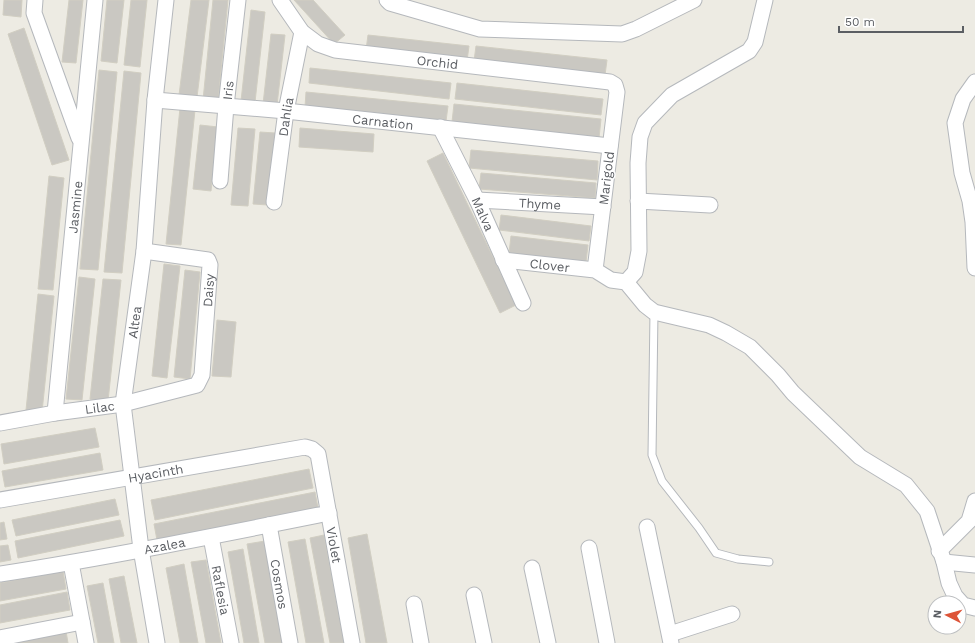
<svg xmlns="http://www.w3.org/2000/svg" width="975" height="643" viewBox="0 0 975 643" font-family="'Work Sans',sans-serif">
<rect width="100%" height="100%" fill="#edebe3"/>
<path fill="#cac8c2" stroke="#d1cec2" d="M4,0H22L21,17L3,15Z
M69,0H83L76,63L62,62Z
M107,0H124L117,63L101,61Z
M131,0H147L140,67L124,65Z
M191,0H209L197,97L179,95Z
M213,0H228L218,101L203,100Z
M294,0H313L345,35L334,44Z
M251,10L265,12L255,102L241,101Z
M24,28L69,160L52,165L8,34Z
M271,34L285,35L277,105L263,104Z
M368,35L469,46L467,61L366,50Z
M476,46L607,60L605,75L474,61Z
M310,68L451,83L449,99L309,83Z
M99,70L117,72L98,270L80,269Z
M124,71L141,73L122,273L104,272Z
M457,83L603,99L601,115L455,99Z
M306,92L448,106L446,121L305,107Z
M454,104L601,119L599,138L452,122Z
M180,108L195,110L181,245L166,244Z
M200,125L218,127L211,191L193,189Z
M238,128L255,129L248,206L231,205Z
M300,128L374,134L373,152L299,147Z
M260,132L275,133L268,205L253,204Z
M471,150L598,161L597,180L469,168Z
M443,153L516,305L500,313L427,161Z
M481,173L596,183L595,198L479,189Z
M49,176L64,178L53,290L38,289Z
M501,215L591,226L589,241L499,230Z
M511,236L588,245L586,262L509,253Z
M164,264L180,266L167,378L152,376Z
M185,270L200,272L190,379L174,377Z
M79,277L95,279L82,400L66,399Z
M103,279L121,280L108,401L90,399Z
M38,294L54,296L42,412L26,410Z
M217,320L236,322L231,377L212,376Z
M95,428L99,447L4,464L1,444Z
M100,453L103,470L5,487L2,471Z
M309,469L313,488L155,520L151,500Z
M315,492L318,508L157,540L154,524Z
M115,499L119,515L16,536L12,520Z
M120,520L124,536L18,558L15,541Z
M4,522L7,539L0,540V523Z
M367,534L387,643H366L348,538Z
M324,535L344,643H330L310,538Z
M305,539L324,643H306L288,542Z
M265,541L283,643H265L247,544Z
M8,545L11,560L0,562V546Z
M243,549L259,643H244L228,552Z
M206,560L221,643H206L191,562Z
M184,564L198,643H180L166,568Z
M63,571L66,589L0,601V583Z
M124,576L137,643H121L109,579Z
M103,583L114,643H98L87,586Z
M67,592L70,610L0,623V605Z
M66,631L68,643H6Z"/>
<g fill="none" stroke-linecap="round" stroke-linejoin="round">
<g stroke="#b5b8bc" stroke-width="9">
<path id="service" d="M654,312L652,455L662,481L699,528L716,553L738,559L769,562"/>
</g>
<g stroke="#b5b8bc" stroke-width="17">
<g id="minor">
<path d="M35,0L34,13L79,138"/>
<path id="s1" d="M280,0L302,32L318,44L335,50L610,82L615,85L617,92L595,270"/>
<path d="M387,0L390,3L480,29L622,34L636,29L694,0"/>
<path d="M975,82L963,99L955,123L962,173L970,201L973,222L975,268"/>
<path id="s2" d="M155,100L286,111L610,146"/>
<path id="s3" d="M440,127L477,200L523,303"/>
<path id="s4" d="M220,181L226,106L238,0"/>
<path id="s5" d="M477,200L603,207"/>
<path d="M638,201L710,205"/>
<path id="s6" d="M274,202L286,111L302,32"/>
<path id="s7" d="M503,260L595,270L611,280L626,282L645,305L654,312L709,325L726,333L750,347L778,375L793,393L860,457L906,485L927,511L944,562L949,583L955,596L963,605L975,608"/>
<path d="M626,282L635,272L639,251L638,163L640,137L645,123L672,95L749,51L755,42L765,0"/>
<path id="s8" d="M55,413L95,0"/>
<path id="s9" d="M0,423L55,413L123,404L197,385L202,375L210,265L208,260L144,251"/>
<path id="s10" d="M0,500L305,447L312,449L318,454L352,643"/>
<path id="s11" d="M269,525L290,643"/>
<path d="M647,527L671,643"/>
<path id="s12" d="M211,537L231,643"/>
<path d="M589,548L607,643"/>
<path d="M939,551L969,521L975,501"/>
<path d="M944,562L975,565"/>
<path d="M71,563L86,643"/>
<path d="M532,568L548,643"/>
<path id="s13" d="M0,574C110,557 219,535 329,513"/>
<path d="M474,595L484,643"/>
<path d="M414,604L421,643"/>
<path d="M670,634L732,614"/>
<path d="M0,638L82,622"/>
<path id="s14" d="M157,643L141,549L123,404L144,251L155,100L166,0"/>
</g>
</g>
<use href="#service" stroke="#fff" stroke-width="7"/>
<use href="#minor" stroke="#fff" stroke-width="15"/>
</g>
<g text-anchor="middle" stroke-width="3" stroke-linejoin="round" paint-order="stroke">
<g font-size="13" fill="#5b5e63" stroke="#fff">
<text dy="5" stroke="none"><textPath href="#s1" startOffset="180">Orchid</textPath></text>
<text dy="5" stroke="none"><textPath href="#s4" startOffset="91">Iris</textPath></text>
<text dy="5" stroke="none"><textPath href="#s6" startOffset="86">Dahlia</textPath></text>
<text dy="5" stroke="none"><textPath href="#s2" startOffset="229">Carnation</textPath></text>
<text transform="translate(606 178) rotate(-83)" y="5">Marigold</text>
<text dy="5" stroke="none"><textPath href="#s5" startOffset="63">Thyme</textPath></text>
<text dy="5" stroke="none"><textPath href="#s8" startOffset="207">Jasmine</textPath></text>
<text dy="5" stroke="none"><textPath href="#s3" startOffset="97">Malva</textPath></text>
<text dy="5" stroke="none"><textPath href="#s7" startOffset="47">Clover</textPath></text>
<text dy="5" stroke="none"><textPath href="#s9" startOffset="297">Daisy</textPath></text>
<text dy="5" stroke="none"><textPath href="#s14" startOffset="324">Altea</textPath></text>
<text dy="5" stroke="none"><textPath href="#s9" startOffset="101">Lilac</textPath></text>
<text dy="5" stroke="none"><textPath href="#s10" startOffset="158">Hyacinth</textPath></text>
<text dy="5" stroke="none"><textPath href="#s13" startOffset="167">Azalea</textPath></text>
<text dy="5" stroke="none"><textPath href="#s10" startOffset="417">Violet</textPath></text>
<text dy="5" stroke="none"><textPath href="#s11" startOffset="60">Cosmos</textPath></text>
<text dy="5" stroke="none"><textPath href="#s12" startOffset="54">Raflesia</textPath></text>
</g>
</g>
<g transform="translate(947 615) rotate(276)"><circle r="19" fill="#ffffff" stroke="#bdbfc1"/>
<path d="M0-3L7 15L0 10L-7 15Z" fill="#dd5438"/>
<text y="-6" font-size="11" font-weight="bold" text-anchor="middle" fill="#5b5e63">N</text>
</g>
<path d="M839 26v6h124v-6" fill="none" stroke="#5b5e63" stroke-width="2"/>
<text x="845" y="26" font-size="12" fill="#5b5e63" stroke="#ffffff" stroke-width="3" paint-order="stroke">50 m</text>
</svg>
